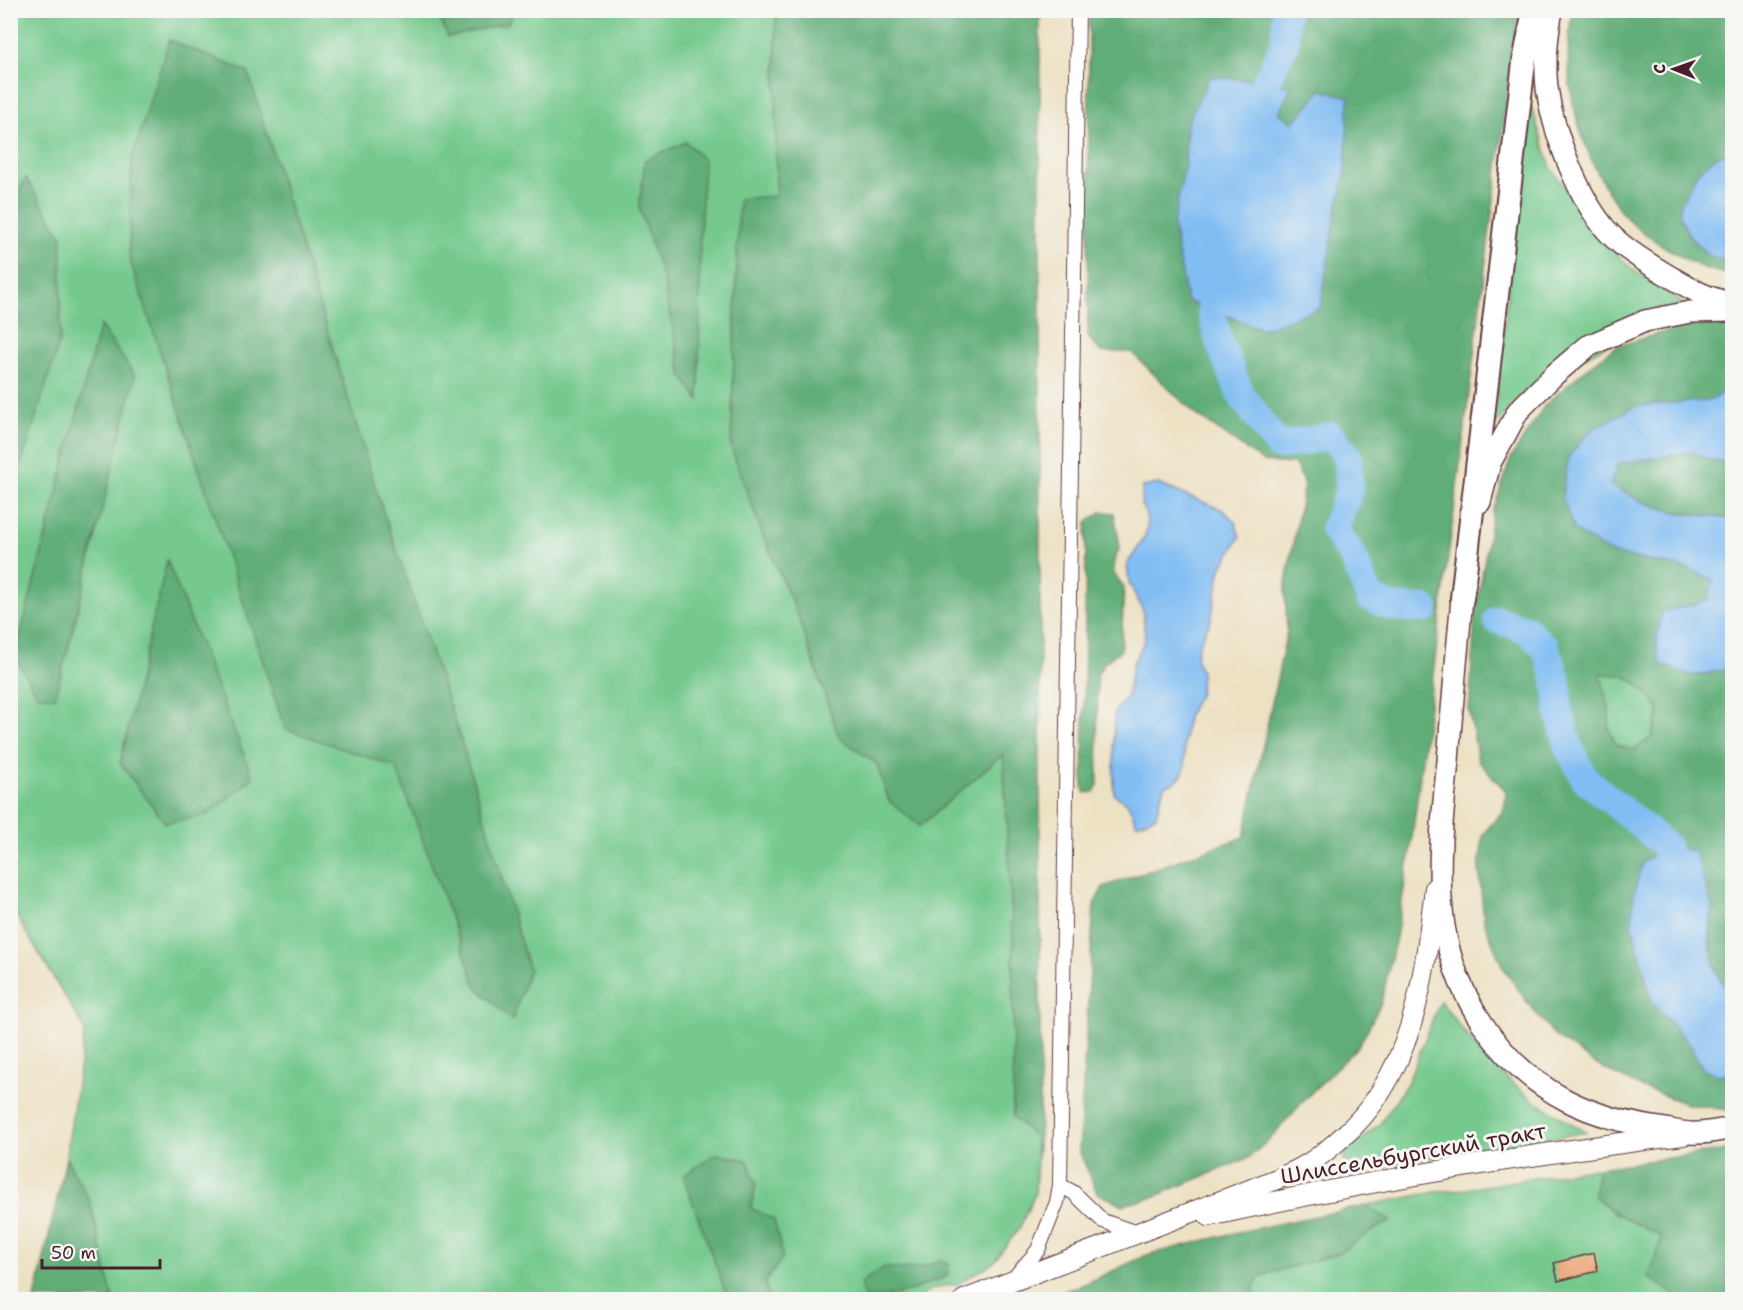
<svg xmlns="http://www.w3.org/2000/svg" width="1743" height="1310" viewBox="0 0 1743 1310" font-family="'Shantell Sans',sans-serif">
<rect width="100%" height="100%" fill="#f6f6f2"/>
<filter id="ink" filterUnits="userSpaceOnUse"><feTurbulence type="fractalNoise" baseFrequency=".0167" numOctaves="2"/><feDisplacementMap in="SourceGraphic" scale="12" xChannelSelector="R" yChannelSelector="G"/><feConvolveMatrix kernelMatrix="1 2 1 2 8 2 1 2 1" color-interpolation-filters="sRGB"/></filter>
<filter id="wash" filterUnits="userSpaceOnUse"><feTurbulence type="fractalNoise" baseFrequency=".008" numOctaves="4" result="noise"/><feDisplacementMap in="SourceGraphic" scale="24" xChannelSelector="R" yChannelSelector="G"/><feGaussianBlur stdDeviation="1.35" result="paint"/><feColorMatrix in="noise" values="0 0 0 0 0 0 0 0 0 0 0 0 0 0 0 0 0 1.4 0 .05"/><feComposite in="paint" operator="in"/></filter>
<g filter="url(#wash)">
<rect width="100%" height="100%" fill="#ede1c3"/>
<path fill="#75c98d" stroke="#60745c" stroke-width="1.5" d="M10,11H776V197L739,199L731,447L762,533L799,618L839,737L877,764L889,801L920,825L1003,753L1013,938V1116L1035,1137L1037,1157L1035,1193L1020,1227L993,1263L956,1285H948L930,1290L917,1300H211L209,1290L168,1299H113L90,1202L66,1158L85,1030L11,907Z
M1531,106L1551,168L1601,239L1633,270L1674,296L1682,303L1524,391L1493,428L1525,137Z
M1600,674L1623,675L1640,686L1657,703L1659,714L1651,738L1633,750L1616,745L1609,729V706Z
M1440,1001L1487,1061L1533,1100L1586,1132L1359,1170L1344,1160L1346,1152L1380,1124L1408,1082Z
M1598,1168L1594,1196L1614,1212L1662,1237L1649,1277L1680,1299L1394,1300L1365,1291L1337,1299L1258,1300L1253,1289L1260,1276L1370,1232L1390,1221L1365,1206L1435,1192L1467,1189Z"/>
<path fill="#60ad78" stroke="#556652" stroke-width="1.5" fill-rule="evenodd" d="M437,11H515L508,23L448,37Z
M776,11H1040V1123L1037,1157L1035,1137L1013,1117V938L1003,754L920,826L889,801L877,764L839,737L799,618L762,533L731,447L739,199L776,196Z
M1089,11H1518L1411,846L1396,937L1381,1003L1360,1044L1309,1095L1268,1141L1248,1158L1148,1199L1123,1205L1097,1193L1079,1150L1094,904L1103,887L1244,837L1287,631L1285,588L1304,484L1295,464L1264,462L1194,413L1131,352H1101L1088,337ZM1291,87L1278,113L1293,123L1345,176L1336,213L1262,329L1187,301L1185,164L1187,123Z
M1573,11H1732V149L1713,159L1679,215L1691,238L1709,256L1732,261V274C1714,273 1693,264 1677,254C1657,243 1634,229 1620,210C1580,153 1558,79 1573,11Z
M169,40L248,72L378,496L459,733L529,970L512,1021L476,986L396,767L285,729L129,258L132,159Z
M686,142L704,160L700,237L699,400L682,376L663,280L639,207L645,160Z
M26,178L62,237L60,340L11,497L10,263L13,204Z
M1690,324L1732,325V385L1712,400L1636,406L1593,429L1610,553L1686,568L1713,580L1708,601L1663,612L1695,676L1732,668V999C1710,961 1708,950 1712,906L1632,923L1652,1002L1690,1045L1704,1070L1719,1075L1732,1072V1110H1728L1687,1104L1636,1085L1597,1065L1555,1036L1528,1003L1502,966L1484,921L1479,869L1483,834L1504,810L1506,791L1478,761L1469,710L1475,616L1493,511L1511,458L1545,405L1579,375L1615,347ZM1600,674L1623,675L1640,686L1657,704L1659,714L1651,738L1633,750L1616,745L1609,729V706Z
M100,325L135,376L70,641L55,697L37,695L15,656Z
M1690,452L1719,462L1732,459V519L1673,512L1641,501L1610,486L1617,464Z
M1101,512L1114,513L1120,547L1114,561V574L1124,587L1121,650L1104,663L1097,675L1098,785L1094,792L1085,793L1083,788L1086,534L1087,522Z
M167,560L253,778L209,814L165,823L120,763Z
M1732,1149V1263L1728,1271L1729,1299H1680L1649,1277L1662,1237L1614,1212L1594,1196L1598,1168Z
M716,1154L747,1160L756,1183L751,1208L774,1220L783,1257L765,1282L770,1299H728L683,1176Z
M66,1158L90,1202L113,1299H35Z
M1365,1206L1391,1221L1370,1232L1337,1254L1260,1276L1253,1289L1258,1299H1043L1087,1283L1147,1255L1234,1233Z
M940,1260L949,1265L947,1276C916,1289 899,1298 864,1298L860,1283L885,1267L902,1269L925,1267Z"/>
<path fill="#81bdf3" stroke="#666e8f" stroke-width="1.5" d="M1210,77L1266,81L1291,87L1279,113L1293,123L1321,90L1349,97L1345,176L1336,213L1320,308L1262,329L1187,301L1173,225L1185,164L1187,123Z
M1732,149V261L1709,256L1691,238L1679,215L1681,204L1697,173L1713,159Z
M1732,385V459L1719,462L1690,452L1618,464L1610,485L1641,501L1673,512L1732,519V668L1695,676L1660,665L1656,643L1662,612L1708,601L1713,580L1686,568L1610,553L1574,530L1562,496L1569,456L1593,429L1636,406L1712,400Z
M1158,484L1223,510L1235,522L1240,537L1221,568L1211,620L1200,642L1196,657L1201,672L1200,693L1187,717L1184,744L1185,767L1182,775L1173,783L1164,786L1156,816L1137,824L1128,804L1114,794V713L1127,696L1133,663L1145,640L1143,611L1129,582L1127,564C1140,544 1157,529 1141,505L1143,487Z
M1666,846L1695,851L1712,906L1709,942L1716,972L1732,999V1072L1719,1075L1704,1070L1690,1045L1652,1002L1632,923L1634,894L1642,863Z"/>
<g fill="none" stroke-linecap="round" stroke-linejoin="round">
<path stroke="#81bdf3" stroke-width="28" d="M1254,116L1266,81L1285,43L1286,10
M1218,275L1211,311L1220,344L1240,393L1278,446L1331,436L1348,456L1349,491L1334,530L1353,556L1370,598L1392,607L1425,609
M1497,620L1526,629L1545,647L1556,677L1559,711L1569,748L1585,779L1666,846L1672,883"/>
</g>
<g id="blocks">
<path fill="#edab81" d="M1594,1253L1598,1271L1558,1281L1554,1263Z"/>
</g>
</g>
<g filter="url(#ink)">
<use href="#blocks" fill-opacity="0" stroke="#623c42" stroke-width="1.5"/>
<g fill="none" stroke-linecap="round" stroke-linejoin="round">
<g stroke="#623c42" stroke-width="16">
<path id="minor" d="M1060,1185L1074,1193L1103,1221L1137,1233
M1013,1279L1038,1250L1057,1202L1060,1185L1078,10"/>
</g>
<g stroke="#623c42" stroke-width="22">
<path id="secondary" d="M1209,1216C1365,1181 1524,1155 1683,1135
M964,1300L1257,1187C1271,1181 1286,1176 1299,1169C1314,1161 1328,1150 1340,1139C1414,1076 1424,978 1435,888"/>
</g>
<g stroke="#623c42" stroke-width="24">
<path id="primary" d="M1552,10C1547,36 1544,62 1547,88C1553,132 1579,201 1610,234C1623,248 1652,266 1669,276C1688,287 1710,301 1732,302
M1480,502L1490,463L1518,411L1554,375L1588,346L1645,321L1690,312L1732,311
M1465,582L1462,598C1457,652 1452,706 1448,761C1443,809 1437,862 1442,910C1449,987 1496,1064 1566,1100C1597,1116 1630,1124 1665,1129C1675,1131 1687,1134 1697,1133C1709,1133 1721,1130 1732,1128"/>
</g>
<g stroke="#623c42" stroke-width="26">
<path id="trunk" d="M1462,598L1524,62L1534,10"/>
</g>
<use href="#minor" stroke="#fff" stroke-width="14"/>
<use href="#secondary" stroke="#fff" stroke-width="20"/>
<use href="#primary" stroke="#fff" stroke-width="21"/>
<use href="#trunk" stroke="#fff" stroke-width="22"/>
</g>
</g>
<g text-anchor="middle" stroke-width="6" stroke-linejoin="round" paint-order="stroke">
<g font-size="22" fill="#4a1f2b" stroke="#f6f6f2">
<text transform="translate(1413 1153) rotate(-10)" y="8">Шлиссельбургский тракт</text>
</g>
</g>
<rect width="1743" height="1310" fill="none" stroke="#f6f6f2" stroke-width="36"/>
<g transform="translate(1674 69) rotate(271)" stroke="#f6f6f2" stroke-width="4.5" paint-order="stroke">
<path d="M0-4.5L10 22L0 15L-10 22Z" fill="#4a1f2b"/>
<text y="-9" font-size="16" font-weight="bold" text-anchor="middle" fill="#4a1f2b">С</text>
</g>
<path d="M42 1259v9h118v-9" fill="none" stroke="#4a1f2b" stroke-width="3"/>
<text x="51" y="1259" font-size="18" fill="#4a1f2b" stroke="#f6f6f2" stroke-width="4.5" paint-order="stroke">50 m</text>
</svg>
